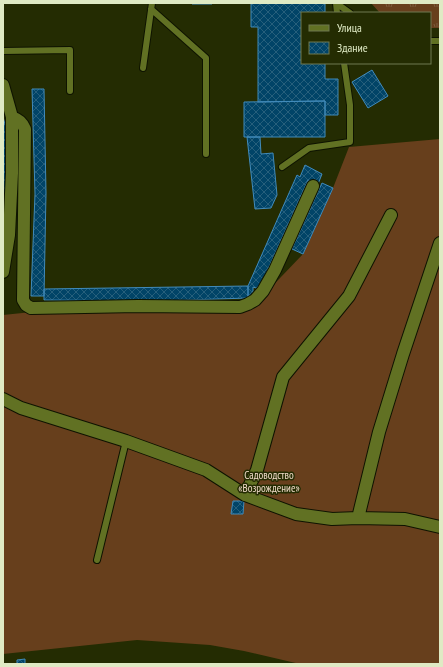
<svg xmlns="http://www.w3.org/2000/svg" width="443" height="667" viewBox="0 0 443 667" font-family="'PT Sans Narrow',sans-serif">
<defs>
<pattern id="grass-tufts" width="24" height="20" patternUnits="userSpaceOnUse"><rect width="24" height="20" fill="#673f1c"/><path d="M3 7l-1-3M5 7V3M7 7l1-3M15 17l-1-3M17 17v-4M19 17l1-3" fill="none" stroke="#7c5b3b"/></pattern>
<pattern id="building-cross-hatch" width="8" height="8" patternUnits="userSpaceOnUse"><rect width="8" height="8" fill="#014467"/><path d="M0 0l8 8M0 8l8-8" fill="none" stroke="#265f7b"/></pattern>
</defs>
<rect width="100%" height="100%" fill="#242c02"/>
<path fill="url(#grass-tufts)" d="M371,3H440V28H430V13H380Z"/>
<path fill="#673f1c" d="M440,139V664H300L244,651L210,645L137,640L3,654V315L32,312L258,301L303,254L333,188L349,147Z"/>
<path fill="url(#building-cross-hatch)" stroke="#418bbb" d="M192,3H212V4H192Z
M251,3H325V13H302V63H325V79H338V115H325V101L258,102V27H251Z
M372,70L388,96L368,108L352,82Z
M32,89H44L46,193L44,296H31L35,194Z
M325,101V137H244V102Z
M3,117L8,135L3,239Z
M247,137H260L261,154L273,153L277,195L271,208L255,209Z
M305,165L322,174L318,184L308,180L259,289L253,287V296H248V286L297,175L300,177Z
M322,183L333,188L303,254L292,249Z
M248,286V298L156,301L44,300V289Z
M233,501H244L243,514H231Z
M25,659V664H17V660Z"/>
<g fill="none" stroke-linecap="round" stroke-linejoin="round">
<g stroke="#0e1300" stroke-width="8">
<path id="service" d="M336,3L350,13
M336,3L337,13
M151,9L206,58V154
M430,41H440
M3,51L70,50V91
M143,68L152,3
M282,167L309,148L350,142V105L344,63
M97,560L126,441"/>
</g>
<g stroke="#0e1300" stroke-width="14">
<path id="minor" d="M3,85L12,117C19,120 22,122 25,129L23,300L26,305L31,308L138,306L240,307L248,304L255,300L263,291L275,270L313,186
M3,272L9,235L12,173V117
M3,399L21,408L126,441L206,470L245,495L296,514L332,519L358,518L379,432L403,354L440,243
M245,495L257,470L283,377L349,296L391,215
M358,518L405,519L440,527"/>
</g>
<use href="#service" stroke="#617123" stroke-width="6"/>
<use href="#minor" stroke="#617123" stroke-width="12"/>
</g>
<g text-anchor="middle" stroke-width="3" stroke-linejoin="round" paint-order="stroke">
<g font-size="11" fill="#f2dcca" stroke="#242c02">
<text x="269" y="479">Садоводство<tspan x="269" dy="13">«Возрождение»</tspan></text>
</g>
</g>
<rect width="443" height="667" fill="none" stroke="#dfeac4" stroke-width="8"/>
<rect x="301" y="12" width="130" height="52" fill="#242c02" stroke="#6f7850"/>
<rect x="309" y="25" width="20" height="6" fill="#617123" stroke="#6f7850"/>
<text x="337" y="32" font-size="12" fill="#dfeac4">Улица</text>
<rect x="309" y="42" width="20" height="12" fill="url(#building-cross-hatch)" stroke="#6f7850"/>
<text x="337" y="52" font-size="12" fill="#dfeac4">Здание</text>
</svg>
